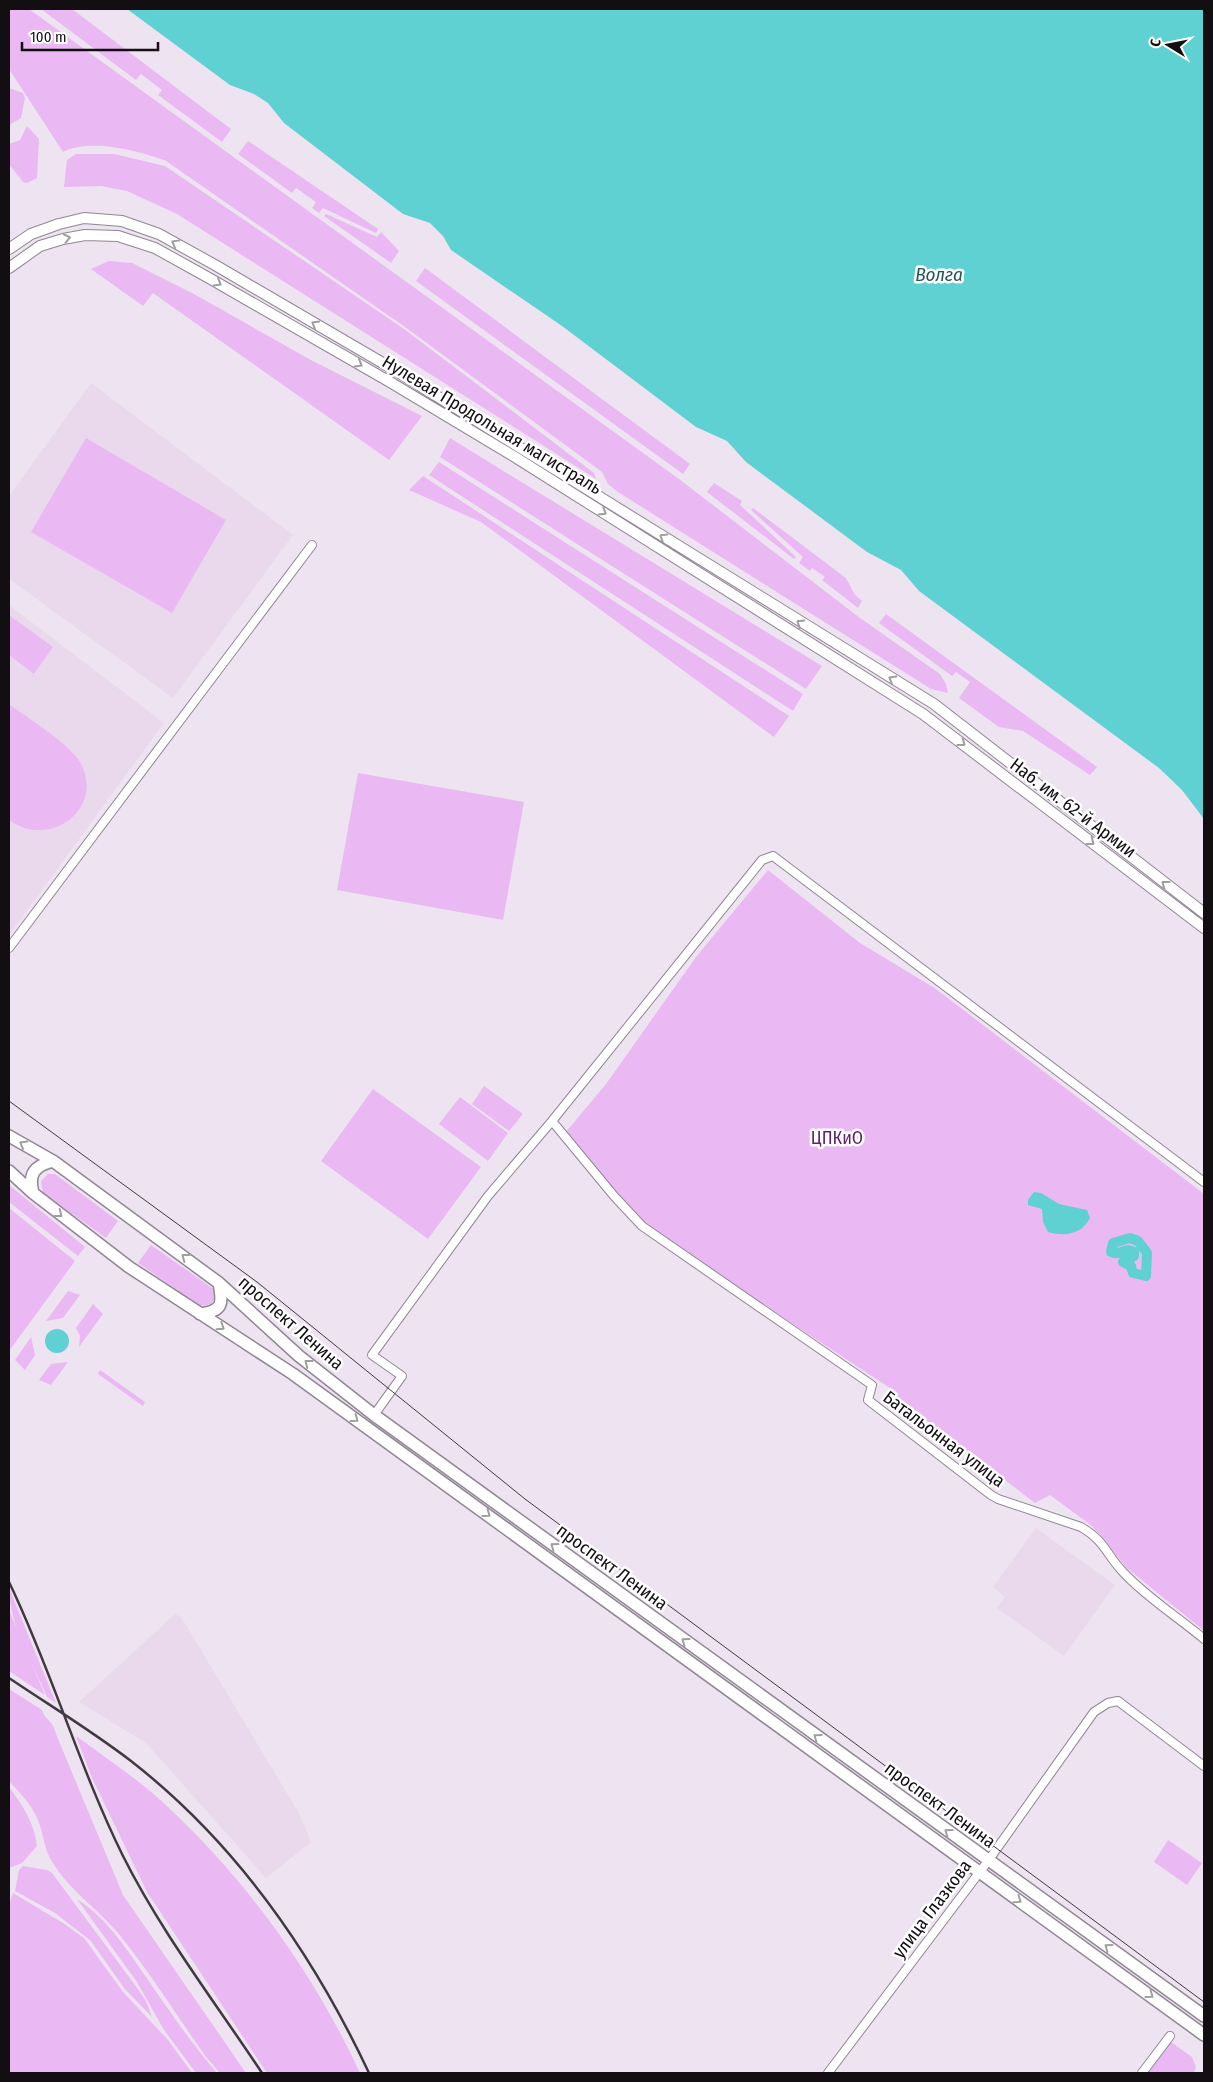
<svg xmlns="http://www.w3.org/2000/svg" width="1213" height="2082" viewBox="0 0 1213 2082" font-family="'Fira Sans Condensed',sans-serif">
<rect width="100%" height="100%" fill="#eee3f0"/>
<path fill="#ead9ed" d="M91,383L293,535L173,698L9,579V496Z
M9,605L164,723L9,935Z
M1036,1528L1115,1585L1064,1656L997,1608L1005,1597L993,1587Z
M175,1614L181,1617L300,1815L311,1842L266,1878L146,1743L79,1702Z"/>
<path fill="#eab9f3" d="M9,9H29L679,479L860,618L940,674L946,684L948,693L931,689L618,492L608,484L602,472L405,327L166,161C139,151 91,138 63,152L9,69Z
M41,9H72L231,129L222,142L158,95L162,90L141,74L136,80Z
M9,88L23,93L25,98L21,118L11,124L9,129Z
M27,126L39,139L37,178L27,183L23,182L9,164V144L20,140Z
M248,141L378,229L376,233L323,208L319,213L312,208L316,202L296,188L292,193L238,154Z
M76,154H114L165,166L404,329L594,473L596,479L177,214L127,191L101,186L64,187L67,160Z
M326,214L377,237L381,232L399,251L391,263L324,216Z
M109,261L132,263L194,294L309,359L422,416L389,460L153,293L143,306L91,269Z
M425,268L690,464L683,474L416,281Z
M86,438L226,520L172,613L31,532Z
M450,438L497,467L822,666L806,689L440,457Z
M439,462L803,694L793,711L429,475Z
M423,476L789,716L774,737L481,522L409,490Z
M714,483L742,501L740,505L796,557L794,559L707,492Z
M753,508L846,578L855,595L862,601L858,608L822,580L825,577L812,568L810,571L799,563L803,557L751,510Z
M886,614L1097,767L1090,775L1023,731L999,727L959,698L970,682L956,672L952,676L879,623Z
M9,615L53,647L34,674L9,655Z
M9,704C27,718 69,743 80,762C106,808 50,850 9,820Z
M358,773L524,802L503,920L337,890Z
M768,870L860,943L936,989L1204,1194V1631L1127,1568L1092,1526L1050,1495L1035,1503L893,1395V1390L647,1228L565,1133L606,1084L696,957Z
M484,1086L523,1114L509,1131L472,1104Z
M373,1089L481,1167L428,1239L321,1161Z
M460,1097L508,1133L488,1161L439,1124Z
M48,1174H55L118,1221L106,1238L43,1193L41,1181Z
M9,1185L85,1247L78,1256L9,1202Z
M9,1208L75,1261L9,1351Z
M151,1245L215,1290L216,1297L211,1304L200,1306L138,1263Z
M68,1291L80,1295L63,1318L46,1321Z
M93,1304L103,1314L79,1347L80,1336L76,1328Z
M31,1337L35,1355L25,1370L15,1360Z
M68,1362L51,1385L39,1380L51,1364Z
M100,1370L145,1402L143,1406L98,1374Z
M9,1588L56,1703L47,1697C33,1663 9,1625 9,1588Z
M9,1610L45,1695L9,1671Z
M9,1689L42,1710C45,1720 53,1720 56,1734L123,1895L246,2073H220L206,2057C177,2016 150,1972 118,1933C97,1908 70,1891 53,1863C44,1850 44,1835 38,1820C32,1805 20,1793 9,1781Z
M76,1736C107,1759 141,1781 169,1808C249,1883 314,1974 360,2073H267L147,1892L92,1778Z
M9,1787C23,1806 34,1822 37,1846L22,1863L9,1868Z
M1168,1840L1202,1863L1187,1885L1154,1862Z
M23,1866L47,1870L52,1873L135,1985L146,2001L152,2017L124,1988L91,1941L55,1913L15,1891L19,1870Z
M13,1893L63,1923L84,1938L123,1992L168,2040L192,2073H9V1905Z
M77,1899C108,1919 127,1950 148,1980C170,2012 192,2044 217,2073H196L164,2030L137,1982Z
M1171,2042L1192,2057L1196,2067L1194,2073H1148Z"/>
<path fill="#5fd1d3" d="M127,9H1204V819L1182,790L1159,768L919,591L901,570L867,552L746,462L727,441L696,427L562,326L451,250L443,236L430,223L403,214L284,123L268,103L254,94L230,85Z
M1034,1192L1041,1193L1059,1204L1087,1210L1090,1218C1082,1234 1065,1237 1048,1232L1043,1222L1042,1209L1028,1205V1200Z
M45 1341a12 12 0 1 1 24 0a12 12 0 1 1-24 0Z"/>
<g fill="none" stroke-linecap="round" stroke-linejoin="round">
<path stroke="#5fd1d3" stroke-width="10" d="M1130,1238L1138,1241L1147,1253L1146,1276L1133,1273L1131,1266L1123,1262L1134,1256V1252C1125,1246 1120,1257 1111,1252L1113,1243Z"/>
<g stroke="#918693" stroke-width="10">
<path id="minor" d="M9,948L312,545
M552,1121L614,1196L642,1226L872,1385L868,1400L991,1495L998,1499L1081,1527C1105,1541 1106,1554 1123,1572C1146,1597 1178,1617 1204,1639
M374,1415L402,1376L372,1355L488,1196L552,1121L762,860L773,856L1204,1182
M828,2073L988,1861L1094,1712L1108,1703L1118,1701L1204,1766
M1142,2073L1170,2036"/>
</g>
<g stroke="#918693" stroke-width="12">
<path id="secondary" d="M9,249L31,234L59,224L84,218L122,221L159,234L215,265L393,369L934,704L1204,913
M9,268L40,246L63,239L85,235L118,236L155,248L209,278L390,382L515,457L923,714L1204,928"/>
</g>
<g stroke="#918693" stroke-width="14">
<path id="primary" d="M9,1136L53,1161L219,1283L299,1356L374,1415L1204,2016
M9,1171L33,1193L129,1267L293,1374L1204,2035
M33,1193C28,1174 34,1166 53,1161
M200,1314C223,1311 223,1304 219,1283"/>
</g>
<use href="#minor" stroke="#fff" stroke-width="8"/>
<use href="#secondary" stroke="#fff" stroke-width="10"/>
<use href="#primary" stroke="#fff" stroke-width="11"/>
<path stroke="#3f3a40" stroke-width="1" d="M9,1101L257,1282L525,1499L1204,2002"/>
<path stroke="#3f3a40" stroke-width="2.5" d="M9,1582C52,1671 79,1767 123,1856C161,1932 215,2002 262,2073
M9,1678C49,1705 92,1731 131,1761C235,1842 313,1954 369,2073"/>
</g>
<defs><path id="oneway-chevron" d="M-2-3.5L2.5 0L-2 3.5" fill="none" stroke-width="1.6" stroke-linecap="round" stroke-linejoin="round" transform="scale(1.25)"/></defs>
<g stroke="#a09fa0">
<use href="#oneway-chevron" transform="translate(67 238) rotate(-12)"/>
<use href="#oneway-chevron" transform="translate(175 243) rotate(-151)"/>
<use href="#oneway-chevron" transform="translate(218 283) rotate(30)"/>
<use href="#oneway-chevron" transform="translate(315 324) rotate(-150)"/>
<use href="#oneway-chevron" transform="translate(359 364) rotate(30)"/>
<use href="#oneway-chevron" transform="translate(603 512) rotate(32)"/>
<use href="#oneway-chevron" transform="translate(663 537) rotate(-148)"/>
<use href="#oneway-chevron" transform="translate(800 623) rotate(-148)"/>
<use href="#oneway-chevron" transform="translate(892 679) rotate(-149)"/>
<use href="#oneway-chevron" transform="translate(962 743) rotate(37)"/>
<use href="#oneway-chevron" transform="translate(1091 842) rotate(37)"/>
<use href="#oneway-chevron" transform="translate(1165 884) rotate(-143)"/>
<use href="#oneway-chevron" transform="translate(23 1144) rotate(-150)"/>
<use href="#oneway-chevron" transform="translate(59 1214) rotate(38)"/>
<use href="#oneway-chevron" transform="translate(185 1257) rotate(-143)"/>
<use href="#oneway-chevron" transform="translate(221 1327) rotate(33)"/>
<use href="#oneway-chevron" transform="translate(308 1363) rotate(-142)"/>
<use href="#oneway-chevron" transform="translate(355 1419) rotate(36)"/>
<use href="#oneway-chevron" transform="translate(487 1514) rotate(36)"/>
<use href="#oneway-chevron" transform="translate(554 1546) rotate(-144)"/>
<use href="#oneway-chevron" transform="translate(685 1641) rotate(-144)"/>
<use href="#oneway-chevron" transform="translate(817 1737) rotate(-144)"/>
<use href="#oneway-chevron" transform="translate(948 1832) rotate(-144)"/>
<use href="#oneway-chevron" transform="translate(1018 1900) rotate(35)"/>
<use href="#oneway-chevron" transform="translate(1108 1947) rotate(-144)"/>
<use href="#oneway-chevron" transform="translate(1150 1995) rotate(36)"/>
</g>
<g text-anchor="middle" stroke-width="5" stroke-linejoin="round" paint-order="stroke">
<g font-size="18" fill="#120e12" stroke="#fff">
<text transform="translate(492 425) rotate(31)" y="6">Нулевая Продольная магистраль</text>
<text transform="translate(1073 808) rotate(37)" y="6">Наб. им. 62-й Армии</text>
<text transform="translate(291 1323) rotate(41)" y="6">проспект Ленина</text>
<text transform="translate(944 1439) rotate(37)" y="6">Батальонная улица</text>
<text transform="translate(612 1567) rotate(36)" y="6">проспект Ленина</text>
<text transform="translate(940 1805) rotate(36)" y="6">проспект Ленина</text>
<text transform="translate(932 1909) rotate(-53)" y="6">улица Глазкова</text>
</g>
<g font-size="18" fill="#61236c" stroke="#fff">
<text x="837" y="1144">ЦПКиО</text>
</g>
<g font-size="19" font-style="italic" fill="#245657" stroke="#fff">
<text x="939" y="281">Волга</text>
</g>
</g>
<rect width="1213" height="2082" fill="none" stroke="#120e12" stroke-width="20"/>
<g transform="translate(1168 45) rotate(280)" stroke="#ffffff" stroke-width="4" paint-order="stroke">
<path d="M0-4L9 19L0 12L-9 19Z" fill="#120e12"/>
<text y="-8" font-size="14" font-weight="bold" text-anchor="middle" fill="#120e12">С</text>
</g>
<path d="M22 42v8h136v-8" fill="none" stroke="#120e12" stroke-width="2.5"/>
<text x="30" y="42" font-size="15" fill="#120e12" stroke="#ffffff" stroke-width="4" paint-order="stroke">100 m</text>
</svg>
